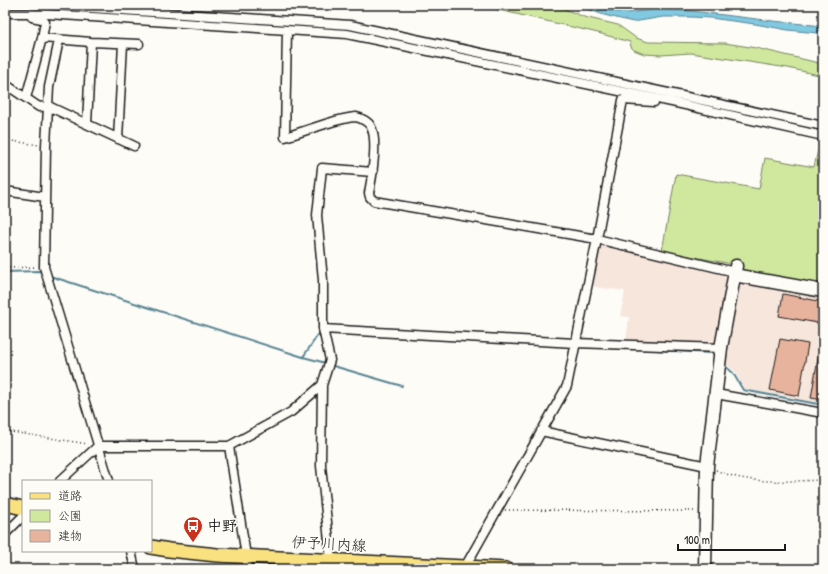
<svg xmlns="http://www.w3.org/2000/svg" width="828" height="574" viewBox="0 0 828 574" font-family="'Patrick Hand','Klee One',sans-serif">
<rect width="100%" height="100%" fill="#fdfcf7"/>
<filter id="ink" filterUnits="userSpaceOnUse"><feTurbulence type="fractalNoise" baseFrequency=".025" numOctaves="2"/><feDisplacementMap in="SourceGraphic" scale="8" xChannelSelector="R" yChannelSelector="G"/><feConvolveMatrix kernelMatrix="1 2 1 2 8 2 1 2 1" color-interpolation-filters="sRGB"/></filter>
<g filter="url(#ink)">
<path fill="#f7e6dc" d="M599,242L730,273L717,346L626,341L629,317L620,316L625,291L595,287L591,283Z
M746,283L823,297V404L744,389L735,372L725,363L740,285Z"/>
<path fill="#d0e89e" stroke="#76825d" d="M477,5H555L584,17L618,25L636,38L648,42L725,43L756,48L823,64V76L788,68L691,53L661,55L644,54L634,50L631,47L630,42L598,33Z
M818,150L823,151V286L742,271L743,266L662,251L676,174L759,189L765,158L814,167Z"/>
<path fill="#80c9e0" stroke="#588492" d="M576,5H598L611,11L627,13L658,9L691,11L773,21L823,26V33H817L788,30L755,24L710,18L691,17H663L633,22L604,15Z"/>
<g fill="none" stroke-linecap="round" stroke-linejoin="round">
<path stroke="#588492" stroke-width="2" d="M5,272L39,271L44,273
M50,276L303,357L320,332H322
M618,348L712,353L716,357
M303,357L326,363
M723,364L733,373L743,390L823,405
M330,365L402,386"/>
</g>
<path fill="#e8b39c" stroke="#1c1c1c" d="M783,294L823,302V324L779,316Z
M780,339L808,344L799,396L770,390Z
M820,346L823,347V400L811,398Z"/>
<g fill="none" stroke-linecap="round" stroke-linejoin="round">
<g stroke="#1c1c1c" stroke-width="11">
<path id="street" d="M47,5L350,25L823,126
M5,13H32L347,34L672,102L823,136
M287,30L285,137C302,132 318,126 335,121C341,120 349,117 356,117C361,118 369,122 371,127C378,139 372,179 369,193L370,197L374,201L597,239L735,272
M42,38L91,42L139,44
M59,40L49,87L46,146L44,267L109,481
M5,84L39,107L48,106L134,146
M26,98L42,38L45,22L42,19L32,17
M87,124L91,42
M118,139L123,44
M5,191L45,197
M323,329L575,343L721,348
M716,394L823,413
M541,431L707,466
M229,446L248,569
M60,481L98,446H229L291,412L322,385
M5,534L23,516
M131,551L135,569
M465,567L567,386L597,239L623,100L654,102
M332,569L321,466L322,385L330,360L323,329V280L317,215L322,168L373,172"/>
</g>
<g stroke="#1c1c1c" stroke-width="15">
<path id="secondary" d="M734,275L823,291
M705,569L707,466L721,348L736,266"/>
</g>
<g stroke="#1c1c1c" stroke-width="16">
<path id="primary" d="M5,504L23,508
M151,547L169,550L217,555L506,569"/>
</g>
<path stroke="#1c1c1c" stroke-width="1.5" stroke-dasharray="1 3" stroke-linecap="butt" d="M5,140L39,145
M5,268L37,267
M5,431L88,444
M716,470C749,485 787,481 823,480
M505,510L697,511"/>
<use href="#street" stroke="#fdfcf7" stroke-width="8"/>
<use href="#secondary" stroke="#fdfcf7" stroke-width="12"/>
<use href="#primary" stroke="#fae180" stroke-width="13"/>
</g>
</g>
<defs>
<g id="bus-pin" transform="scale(1)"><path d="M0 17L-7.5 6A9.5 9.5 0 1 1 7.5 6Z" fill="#c8321e" stroke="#fdfcf7"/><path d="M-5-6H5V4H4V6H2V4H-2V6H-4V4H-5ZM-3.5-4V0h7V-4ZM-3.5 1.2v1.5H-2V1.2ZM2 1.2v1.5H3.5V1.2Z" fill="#fff"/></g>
</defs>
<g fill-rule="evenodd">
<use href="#bus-pin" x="193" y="526"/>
</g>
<g text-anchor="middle" stroke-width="3.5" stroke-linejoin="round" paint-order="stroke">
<g font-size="15" font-weight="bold" fill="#1c1c1c" stroke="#fdfcf7" text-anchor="start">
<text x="207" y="531">中野</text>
</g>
<g font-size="15" fill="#1c1c1c" stroke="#fdfcf7">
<text transform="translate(329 544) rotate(3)" y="5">伊予川内線</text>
</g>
</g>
<rect width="828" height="574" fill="none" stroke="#fdfcf7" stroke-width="20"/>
<rect x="10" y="10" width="808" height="554" fill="none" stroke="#1c1c1c" stroke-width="1.5" filter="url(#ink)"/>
<rect x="22" y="480" width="130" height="72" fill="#fdfcf7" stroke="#a3a29f"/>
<rect x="30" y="493" width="20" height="6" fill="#fae180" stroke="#a3a29f"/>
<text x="58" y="500" font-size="12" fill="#1c1c1c">道路</text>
<rect x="30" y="510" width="20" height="12" fill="#d0e89e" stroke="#a3a29f"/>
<text x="58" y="520" font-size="12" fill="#1c1c1c">公園</text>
<rect x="30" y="530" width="20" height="12" fill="#e8b39c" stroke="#a3a29f"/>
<text x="58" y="540" font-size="12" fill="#1c1c1c">建物</text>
<path d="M678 544v6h107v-6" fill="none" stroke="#1c1c1c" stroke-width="2"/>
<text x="684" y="544" font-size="12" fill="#1c1c1c" stroke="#fdfcf7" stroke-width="3" paint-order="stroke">100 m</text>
</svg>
